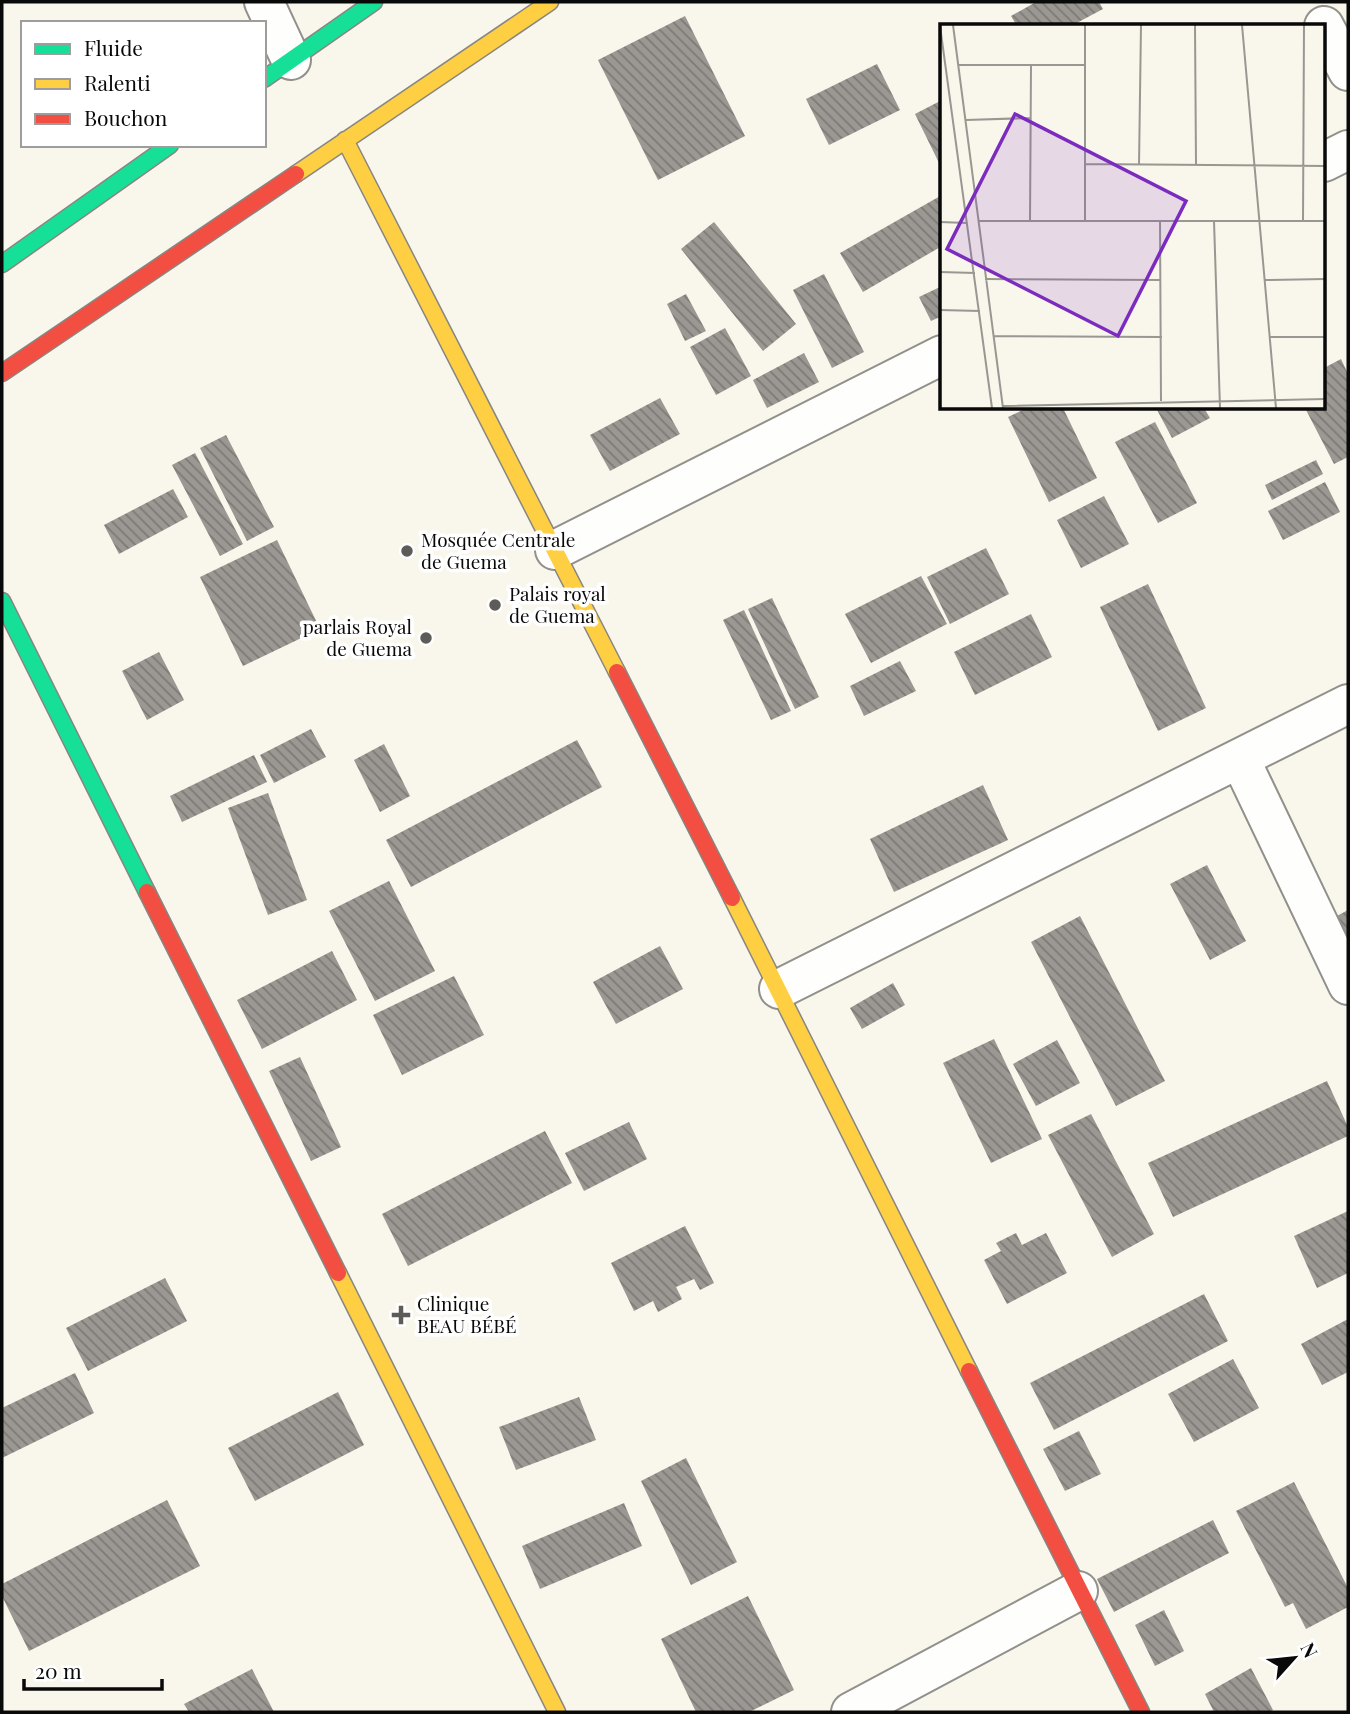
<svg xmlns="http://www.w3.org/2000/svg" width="1350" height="1714" viewBox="0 0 1350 1714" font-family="'Playfair Display',serif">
<defs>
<pattern id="building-back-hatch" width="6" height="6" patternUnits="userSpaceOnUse" patternTransform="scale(1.75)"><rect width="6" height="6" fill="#9b9893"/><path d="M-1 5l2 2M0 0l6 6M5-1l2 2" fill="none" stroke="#7d7a76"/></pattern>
</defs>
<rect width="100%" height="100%" fill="#f9f6ec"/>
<path fill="url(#building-back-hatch)" d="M1036,2H1099L1103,9L1071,26H1017L1011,16Z
M685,16L745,136L658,180L598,60Z
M877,64L900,110L829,145L806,99Z
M942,100V169L915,114Z
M942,195V246L863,292L840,253Z
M714,222L796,324L763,351L681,249Z
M824,274L864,352L832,368L793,290Z
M942,286V316L931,321L919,297Z
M686,294L706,331L685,341L667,304Z
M725,328L751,376L716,395L690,347Z
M804,353L819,382L767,408L753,380Z
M1341,359L1348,374V457L1334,464L1305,408H1324V368Z
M660,398L680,434L610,471L590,435Z
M1027,408H1063L1097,478L1049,502L1008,417Z
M1156,408H1204L1210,418L1172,438Z
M1155,422L1197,503L1158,523L1115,442Z
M226,435L274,527L247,541L200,448Z
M195,453L243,544L220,556L172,465Z
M1316,460L1323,474L1272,500L1265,485Z
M1325,482L1340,512L1283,540L1268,511Z
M173,489L188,517L119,554L104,525Z
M1104,496L1129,544L1081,568L1057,520Z
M277,540L320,629L243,666L200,577Z
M986,548L1009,594L950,624L927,577Z
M921,576L947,624L871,663L845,614Z
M1148,584L1206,708L1158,731L1100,607Z
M772,598L819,697L795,709L748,609Z
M744,610L791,711L771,720L723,620Z
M1031,614L1052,657L975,695L954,652Z
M159,652L184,700L147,720L122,671Z
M900,661L916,691L864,716L850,686Z
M311,729L326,757L274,783L260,755Z
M577,740L602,787L411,887L386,840Z
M384,744L410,796L380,812L354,760Z
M254,755L267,782L182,822L170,796Z
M983,785L1008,840L894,892L870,839Z
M268,793L307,900L268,915L228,808Z
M1207,865L1246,941L1210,960L1170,884Z
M389,881L435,971L375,1001L329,911Z
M1348,910V945L1335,917Z
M1080,916L1165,1081L1116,1106L1031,942Z
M660,946L683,989L616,1024L593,982Z
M332,951L357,1000L262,1049L237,1000Z
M454,976L484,1035L402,1075L373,1015Z
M893,983L905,1005L862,1029L850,1008Z
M994,1039L1042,1139L991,1163L943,1063Z
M1057,1040L1080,1083L1036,1106L1013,1064Z
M300,1057L341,1147L311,1161L269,1071Z
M1327,1081L1348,1127V1136L1173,1217L1148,1163Z
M1091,1114L1154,1234L1112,1257L1048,1135Z
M629,1122L647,1159L584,1191L565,1153Z
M545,1131L572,1183L408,1266L382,1214Z
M1348,1211V1273L1317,1288L1294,1236Z
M685,1226L714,1283L700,1290L694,1279L676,1287L682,1299L658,1312L653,1301L634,1311L611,1263Z
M1016,1233L1022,1245L1046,1233L1067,1273L1007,1304L984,1260L1001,1251L996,1243Z
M165,1278L187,1321L88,1371L66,1328Z
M1204,1294L1228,1341L1054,1430L1030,1383Z
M1348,1319V1372L1322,1385L1301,1344Z
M1233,1359L1259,1408L1194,1442L1168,1394Z
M75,1373L94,1413L2,1458V1408Z
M338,1392L364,1445L255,1501L228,1448Z
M579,1397L596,1440L516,1470L499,1427Z
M1079,1431L1101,1474L1065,1491L1043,1449Z
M686,1458L737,1562L691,1585L641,1481Z
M1294,1482L1348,1588V1607L1306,1629L1293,1603L1285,1607L1236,1511Z
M167,1500L200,1566L29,1651L2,1596V1584Z
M624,1503L642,1546L540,1589L522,1546Z
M1213,1520L1229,1553L1114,1612L1097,1579Z
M748,1596L794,1690L749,1712H696L661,1639Z
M1164,1610L1184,1651L1155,1666L1135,1625Z
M1251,1668L1273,1710L1269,1712H1214L1205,1694Z
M252,1669L274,1712H189L184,1704Z"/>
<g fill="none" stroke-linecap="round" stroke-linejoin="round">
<g stroke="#91908b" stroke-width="42">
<path id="street" d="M264,2L291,60
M1324,26L1348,71
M1324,162L1348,150
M555,550L942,355
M1240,759L1348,985
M779,989L1348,704
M851,1712L1078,1591"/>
</g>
<g stroke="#888682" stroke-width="19">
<path id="fast" d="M264,79L374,2
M2,264L170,145
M2,601L147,892"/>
</g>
<g stroke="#888682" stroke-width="19">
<path id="slow" d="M345,140L617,672
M296,174L550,2
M732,898L969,1371
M338,1273L557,1712"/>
</g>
<g stroke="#888682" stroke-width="19">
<path id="jam" d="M2,373L296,174
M617,672L732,898
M147,892L338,1273
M969,1371L1141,1712"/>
</g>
<use href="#street" stroke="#fefefc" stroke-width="38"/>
<use href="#fast" stroke="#16e098" stroke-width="16"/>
<use href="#slow" stroke="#ffcf43" stroke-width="16"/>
<use href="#jam" stroke="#f24e42" stroke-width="16"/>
</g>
<g fill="#5d5c58" stroke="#fff" stroke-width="2.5">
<circle cx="407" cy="551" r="7"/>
<circle cx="495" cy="605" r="7"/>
<circle cx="426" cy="638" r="7"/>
<path d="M397.5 1304.5h7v7h7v7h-7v7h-7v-7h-7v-7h7z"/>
</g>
<g text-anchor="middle" stroke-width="7" stroke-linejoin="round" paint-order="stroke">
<g font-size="19" fill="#090909" stroke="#fff" text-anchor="start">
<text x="421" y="547">Mosquée Centrale<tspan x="421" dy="22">de Guema</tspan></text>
<text x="509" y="601">Palais royal<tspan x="509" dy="22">de Guema</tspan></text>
<text x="412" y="634" text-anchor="end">parlais Royal<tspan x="412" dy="22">de Guema</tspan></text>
<text x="417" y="1311">Clinique<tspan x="417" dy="22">BEAU BÉBÉ</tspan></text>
</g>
</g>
<g transform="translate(940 24)">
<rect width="385" height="385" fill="#f9f6ec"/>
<path fill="none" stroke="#999791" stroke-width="2" d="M13,1L63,384M145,1V197M255,1L256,140M302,1L336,384M0,2L52,384M18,41H145M26,96L90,94M145,140L385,142M199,141L201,1M38,197H385M90,197L91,42M274,197L280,384M363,197L364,1M0,198L27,199M220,198L221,377M0,248L35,249M45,255L221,256M325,256L385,255M0,286L40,287M54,312L222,313M330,313H385M63,382L385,375"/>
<path fill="#7b2cbf" fill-opacity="0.15" stroke="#7b2cbf" stroke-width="3.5" d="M75,90L246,177L178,312L7,225Z"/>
<rect width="385" height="385" fill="none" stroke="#090909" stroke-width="3.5"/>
</g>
<rect width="1350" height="1714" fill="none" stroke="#090909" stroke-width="7"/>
<rect x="21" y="21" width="245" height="126" fill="#ffffff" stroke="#9d9d9d" stroke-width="2"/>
<rect x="35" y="44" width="35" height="10" fill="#16e098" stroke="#9d9d9d" stroke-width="2"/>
<text x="84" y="56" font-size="21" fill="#090909">Fluide</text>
<rect x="35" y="79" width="35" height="10" fill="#ffcf43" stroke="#9d9d9d" stroke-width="2"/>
<text x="84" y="91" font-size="21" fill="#090909">Ralenti</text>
<rect x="35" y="114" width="35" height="10" fill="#f24e42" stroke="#9d9d9d" stroke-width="2"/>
<text x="84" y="126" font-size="21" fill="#090909">Bouchon</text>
<g transform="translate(1294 1658) rotate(63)" stroke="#ffffff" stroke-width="5" paint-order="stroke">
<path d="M0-5L12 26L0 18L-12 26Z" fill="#090909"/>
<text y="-10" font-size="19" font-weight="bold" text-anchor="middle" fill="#090909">N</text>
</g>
<path d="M24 1679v10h138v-10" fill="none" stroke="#090909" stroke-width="3.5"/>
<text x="35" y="1679" font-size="21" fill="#090909" stroke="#ffffff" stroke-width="5" paint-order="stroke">20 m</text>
</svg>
